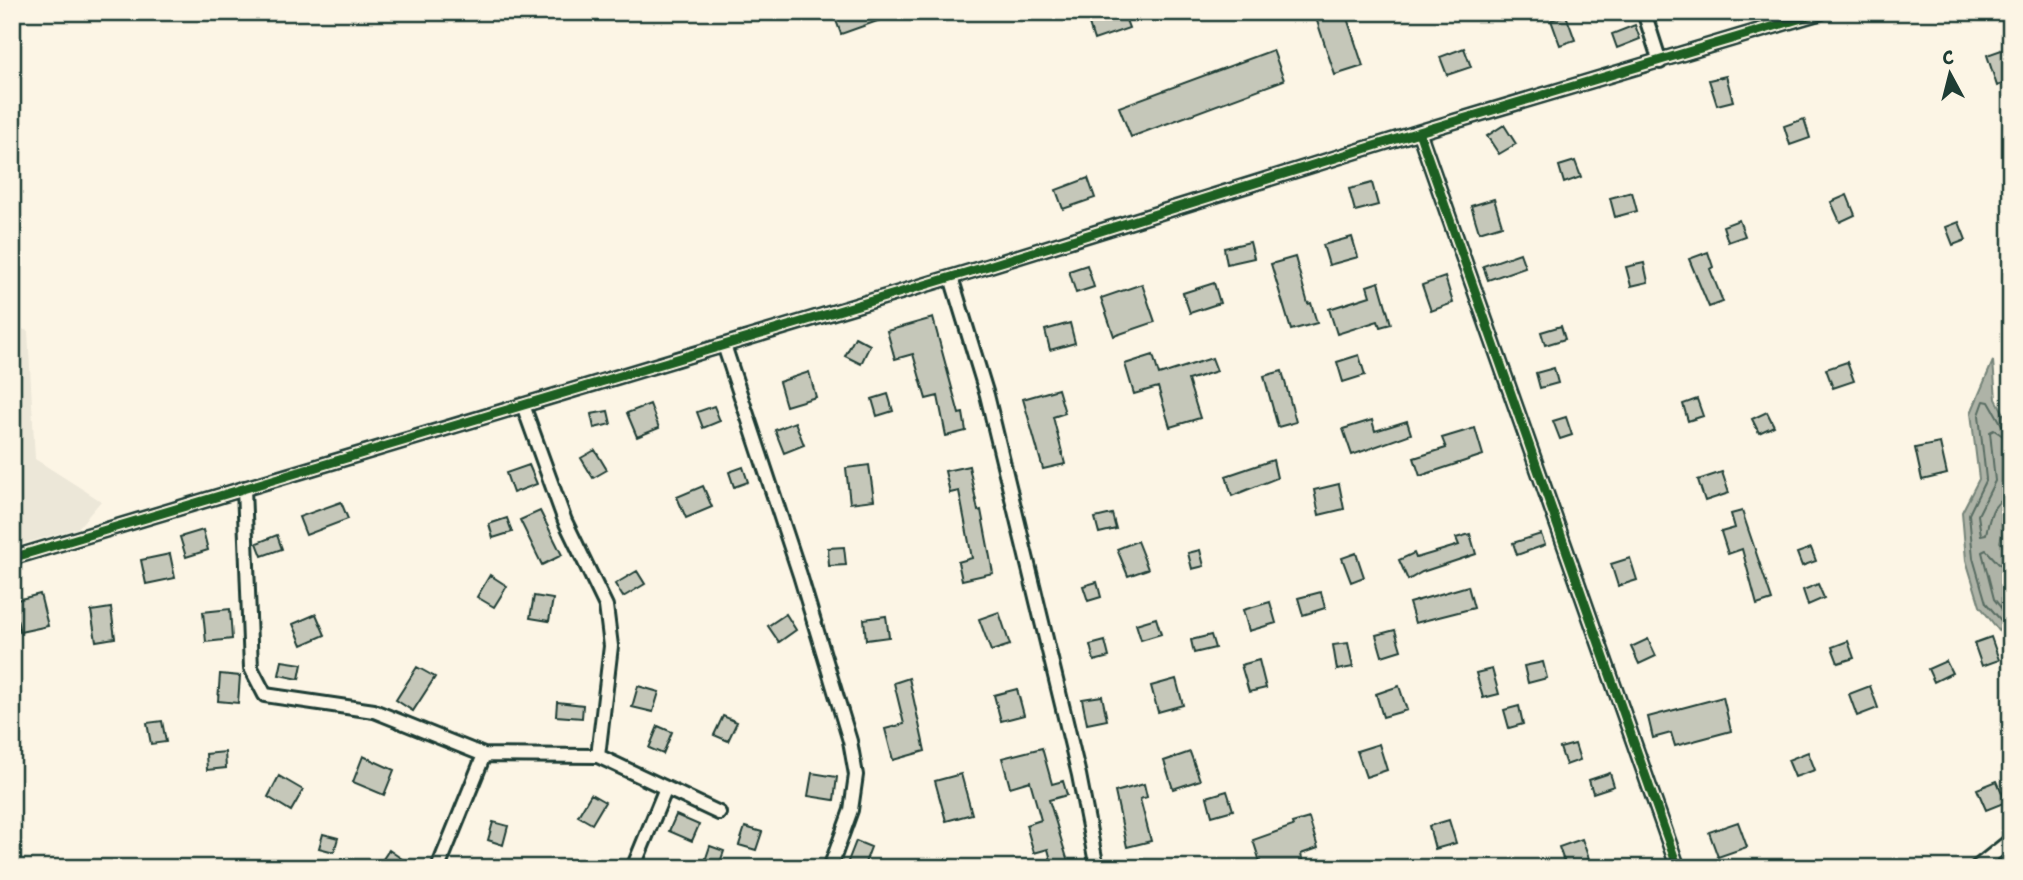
<svg xmlns="http://www.w3.org/2000/svg" width="2023" height="880" viewBox="0 0 2023 880" font-family="'Shantell Sans',sans-serif">
<rect width="100%" height="100%" fill="#fcf5e5"/>
<filter id="ink" filterUnits="userSpaceOnUse"><feTurbulence type="fractalNoise" baseFrequency=".0143" numOctaves="2"/><feDisplacementMap in="SourceGraphic" scale="14" xChannelSelector="R" yChannelSelector="G"/><feConvolveMatrix kernelMatrix="1 2 1 2 8 2 1 2 1" color-interpolation-filters="sRGB"/></filter>
<g filter="url(#ink)">
<path fill="#ece7d8" d="M12,326L28,331L35,459L101,501L78,528L12,547Z"/>
<path fill="#aeb3a7" stroke="#758479" stroke-width="2" d="M1993,361L1996,399L2011,427L2010,503L2000,542L2011,554V639L2006,640L1980,606L1966,560L1962,512L1979,479L1971,413Z"/>
<g fill="none" stroke-linecap="round" stroke-linejoin="round">
<path stroke="#586c62" stroke-width="2" d="M2011,428L2002,425L1989,402L1984,401L1979,415L1986,479L1969,514L1973,558L1986,603L2011,632
M2011,437L2003,436L1994,430L1990,432L1995,481L1978,515L1981,535L1986,534C1990,518 1991,500 2011,498
M2011,567L1999,564L1986,550L1982,552L1994,599L2011,620"/>
</g>
<path fill="#c5c7b9" stroke="#1f3d34" stroke-width="2" d="M833,12H897V14L841,34Z
M1085,12H1123L1129,28L1094,40Z
M1314,12H1345L1363,66L1335,75Z
M1566,15L1575,40L1560,45L1551,20Z
M1635,25L1640,39L1617,48L1612,34Z
M1464,48L1471,67L1447,75L1440,57Z
M2007,48L2011,58V81L1997,86L1987,55Z
M1273,50L1284,80L1131,137L1119,107Z
M1726,76L1733,101L1717,105L1709,80Z
M1804,119L1810,138L1790,145L1784,126Z
M1504,125L1516,144L1499,154L1487,136Z
M1575,161L1581,177L1564,183L1559,166Z
M1088,178L1095,198L1063,209L1056,190Z
M1372,183L1378,205L1355,211L1349,189Z
M1632,192L1637,211L1615,217L1610,198Z
M1847,195L1855,215L1840,222L1831,202Z
M1494,199L1502,225L1479,232L1471,206Z
M1739,220L1745,236L1728,242L1723,226Z
M1959,222L1966,240L1953,245L1946,227Z
M1352,237L1358,257L1329,265L1323,245Z
M1250,242L1254,258L1227,264L1224,248Z
M1708,252L1713,267L1710,269L1723,302L1709,307L1689,259Z
M1520,253L1525,267L1488,280L1483,266Z
M1295,257L1308,304L1311,303L1317,323L1291,330L1271,264Z
M1644,263L1648,282L1631,286L1626,267Z
M1087,265L1094,287L1076,293L1069,271Z
M1445,277L1453,303L1431,311L1422,285Z
M1379,282L1391,324L1380,327L1378,321L1337,334L1329,309L1370,296L1367,286Z
M1214,283L1220,303L1190,313L1183,293Z
M1142,284L1155,322L1114,336L1101,298Z
M933,318L959,414L963,413L966,431L946,436L938,396L926,399L913,354L895,359L887,331Z
M1070,323L1075,343L1050,350L1045,330Z
M1561,326L1565,339L1545,345L1541,332Z
M855,337L870,345L861,364L845,356Z
M1153,355L1159,375L1212,358L1217,371L1188,380L1200,418L1170,427L1158,387L1134,394L1125,364Z
M1359,355L1365,375L1343,382L1337,362Z
M1847,362L1854,381L1833,388L1826,369Z
M1554,368L1558,383L1540,388L1536,373Z
M1282,371L1296,422L1278,427L1264,376Z
M809,372L816,397L786,406L779,382Z
M1058,389L1065,413L1053,417L1065,464L1043,469L1023,399Z
M888,394L893,411L877,416L872,399Z
M1697,399L1703,416L1688,421L1683,404Z
M650,404L659,428L637,437L627,413Z
M714,406L720,421L703,428L697,412Z
M608,411L611,424L594,428L591,414Z
M1767,412L1774,426L1759,433L1752,419Z
M1566,417L1572,435L1560,439L1553,421Z
M1372,420L1375,431L1407,421L1411,434L1352,455L1343,429Z
M795,422L804,445L784,453L775,430Z
M1475,428L1483,455L1420,476L1414,458L1446,448L1442,438Z
M1940,443L1947,474L1922,480L1915,448Z
M595,450L607,470L593,478L581,458Z
M1273,460L1277,478L1232,496L1226,476Z
M529,465L537,484L513,493L506,473Z
M869,465L874,500L850,503L846,468Z
M969,466L978,511L981,510L993,573L962,580L958,562L972,558L959,491L950,493L945,471Z
M743,467L748,482L734,487L729,472Z
M1722,472L1729,493L1705,501L1698,480Z
M1339,484L1344,509L1319,515L1314,490Z
M703,486L712,507L686,518L677,497Z
M341,502L348,519L306,535L299,517Z
M540,511L562,555L542,565L520,520Z
M1742,511L1772,600L1757,605L1742,549L1728,554L1721,532L1735,528L1731,514Z
M1112,514L1116,529L1099,533L1095,518Z
M507,518L512,532L493,538L489,524Z
M203,530L208,550L186,557L180,537Z
M1470,534L1476,554L1422,572L1408,580L1399,560L1414,553L1416,558L1459,545L1456,538Z
M1541,534L1545,545L1517,555L1513,543Z
M277,535L282,549L262,556L257,543Z
M1137,541L1148,569L1128,576L1117,549Z
M844,547L846,565L829,566L828,548Z
M1811,548L1816,561L1802,566L1797,553Z
M1200,550L1204,566L1192,569L1188,553Z
M1356,553L1364,577L1351,582L1342,558Z
M170,554L175,578L146,584L141,560Z
M1630,558L1637,580L1618,586L1611,564Z
M637,571L645,584L623,597L615,584Z
M490,575L507,586L494,607L477,597Z
M1097,582L1101,597L1088,601L1083,586Z
M1818,584L1824,598L1808,605L1803,590Z
M1468,586L1474,608L1415,623L1409,603Z
M1321,592L1325,608L1303,615L1298,598Z
M40,594L48,626L20,632L13,601Z
M534,596L553,599L549,621L530,618Z
M1270,602L1276,623L1249,631L1243,610Z
M111,608L115,638L96,641L91,611Z
M230,609L232,639L206,642L203,612Z
M999,612L1010,645L991,651L979,619Z
M316,614L325,635L302,645L293,624Z
M786,614L796,630L779,642L768,626Z
M886,616L889,637L866,640L864,619Z
M1156,618L1161,634L1141,640L1136,624Z
M1395,630L1401,650L1382,656L1376,635Z
M1211,635L1215,648L1194,653L1191,640Z
M1991,637L1999,660L1982,666L1974,643Z
M1648,639L1656,656L1639,664L1631,647Z
M1105,641L1109,657L1094,661L1090,645Z
M1848,641L1854,658L1838,663L1832,647Z
M1348,643L1353,667L1337,670L1333,645Z
M1259,660L1266,688L1249,692L1241,665Z
M282,661L302,664L299,679L279,675Z
M1946,661L1952,673L1934,682L1928,669Z
M1543,662L1547,678L1528,683L1524,666Z
M417,667L435,677L413,711L396,700Z
M1492,669L1499,694L1483,698L1476,673Z
M220,674L240,676L238,703L218,701Z
M909,678L925,751L893,760L885,729L904,724L894,683Z
M1176,679L1183,705L1158,712L1151,686Z
M638,686L659,692L653,712L632,707Z
M1399,686L1407,710L1383,717L1376,694Z
M1870,686L1878,708L1857,716L1849,694Z
M1017,689L1024,715L1001,721L994,695Z
M1102,696L1107,720L1087,724L1082,699Z
M1723,697L1731,731L1675,746L1671,733L1653,738L1648,717Z
M557,702L583,705L582,718L556,716Z
M1519,706L1523,724L1509,728L1504,710Z
M723,716L737,722L728,741L714,735Z
M162,721L166,742L151,744L147,723Z
M658,726L672,732L663,754L649,748Z
M1379,744L1387,770L1366,777L1357,751Z
M1575,744L1580,760L1566,765L1560,748Z
M1042,748L1052,784L1063,781L1067,795L1049,800L1070,868H1053L1048,849L1034,853L1026,825L1041,820L1030,781L1010,787L1002,758Z
M225,752L226,768L207,770L206,754Z
M1190,752L1200,780L1173,789L1164,761Z
M1808,752L1815,770L1795,777L1788,760Z
M363,756L394,770L384,795L353,782Z
M812,773L837,777L834,800L808,796Z
M1610,773L1614,786L1593,793L1589,780Z
M961,774L972,814L946,821L935,781Z
M279,776L303,790L291,811L268,797Z
M1997,781L2006,802L1986,810L1977,789Z
M1144,784L1147,797L1140,799L1151,841L1127,847L1115,792Z
M1227,791L1233,810L1212,816L1207,797Z
M591,794L605,802L592,824L578,816Z
M676,815L699,825L692,841L669,831Z
M1309,818L1318,848L1301,854L1304,868H1262L1253,840L1293,826L1292,823Z
M1449,820L1456,843L1435,849L1429,826Z
M493,822L508,826L503,845L488,840Z
M1738,822L1747,847L1718,857L1709,832Z
M745,827L762,832L756,850L739,845Z
M323,834L338,838L334,852L319,848Z
M1582,839L1589,859L1566,867L1559,847Z
M856,841L871,847L863,868L847,864Z
M710,846L724,851L719,865L705,861Z
M389,850L402,859L396,868H377Z"/>
<g fill="none" stroke-linecap="round" stroke-linejoin="round">
<g stroke="#1f3d34" stroke-width="18">
<path id="minor" d="M1644,12L1660,62
M1419,132L1678,868
M951,277L987,395L1079,775L1097,868
M724,345L800,575L850,741L856,775L851,810L830,868
M523,405L565,521L606,606L611,646L598,756
M244,488L251,668L265,695L374,711L484,755L598,756L719,813
M12,558L985,267L1419,132L1822,12
M438,868L484,755
M633,868L666,788
M1976,868L2011,840"/>
</g>
<use href="#minor" stroke="#fcf5e5" stroke-width="12"/>
<g stroke="#fcf5e5" stroke-width="13">
<path id="cycleway" d="M1419,132L1678,868
M12,558L985,267L1419,132L1822,12"/>
</g>
<use href="#cycleway" stroke="#1b5e20" stroke-width="9"/>
</g>
</g>
<rect width="2023" height="880" fill="none" stroke="#fcf5e5" stroke-width="42"/>
<rect x="21" y="21" width="1981" height="838" fill="none" stroke="#1f3d34" stroke-width="2.5" filter="url(#ink)"/>
<g transform="translate(1950 74) rotate(353)" stroke="#fcf5e5" stroke-width="5" paint-order="stroke">
<path d="M0-5L12 26L0 18L-12 26Z" fill="#1f3d34"/>
<text y="-10" font-size="19" font-weight="bold" text-anchor="middle" fill="#1f3d34">С</text>
</g>
</svg>
